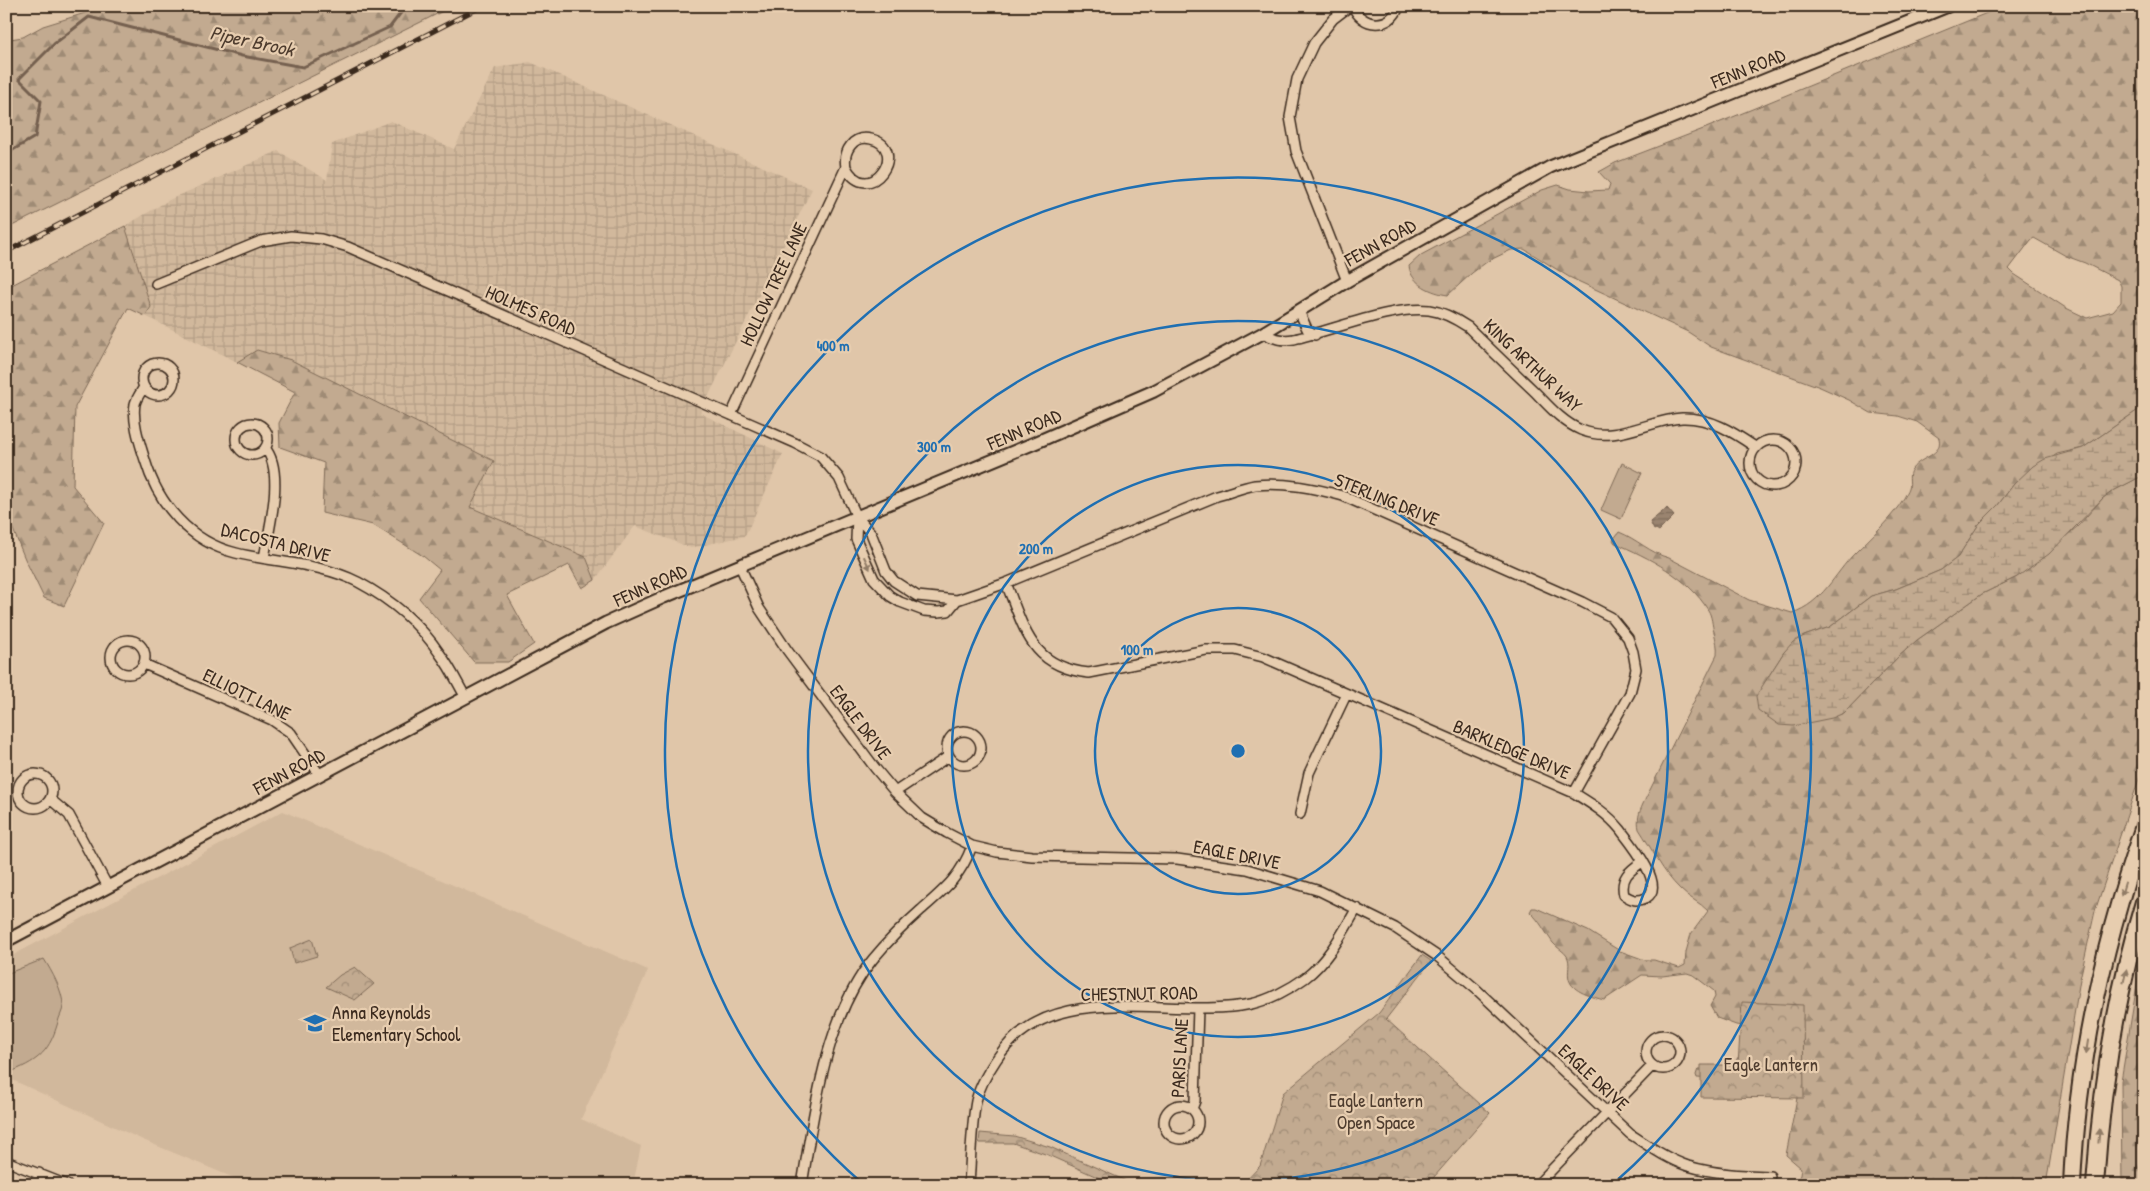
<svg xmlns="http://www.w3.org/2000/svg" width="2150" height="1191" viewBox="0 0 2150 1191" font-family="'Patrick Hand',sans-serif">
<defs>
<pattern id="industrial-grid" width="8" height="8" patternUnits="userSpaceOnUse" patternTransform="scale(1.25)"><rect width="8" height="8" fill="#d1b89c"/><path d="M0 4h8M4 0v8" fill="none" stroke="#b49e86"/></pattern>
<pattern id="forest-firs" width="22" height="20" patternUnits="userSpaceOnUse" patternTransform="scale(1.25)"><rect width="22" height="20" fill="#c2aa90"/><path d="M5 1l3.5 6h-7zM16 11l3.5 6h-7z" fill="#9f8b75"/></pattern>
<pattern id="wetland-marsh" width="20" height="14" patternUnits="userSpaceOnUse" patternTransform="scale(1.25)"><rect width="20" height="14" fill="#c2aa90"/><path d="M1 5h8M5 5V1M11 12h8M15 12V8" fill="none" stroke="#9f8b75"/></pattern>
<pattern id="park-crowns" width="20" height="18" patternUnits="userSpaceOnUse" patternTransform="scale(1.25)"><rect width="20" height="18" fill="#c2aa90"/><path d="M2 6a3 3 0 1 1 6 0M12 15a3 3 0 1 1 6 0" fill="none" stroke="#9f8b75"/></pattern>
<pattern id="water-rules" width="6" height="5" patternUnits="userSpaceOnUse" patternTransform="scale(1.25)"><rect width="6" height="5" fill="#9a846f"/><path d="M0 2.5h6" fill="none" stroke="#7f6c5b"/></pattern>
</defs>
<rect width="100%" height="100%" fill="#e0c6a9"/>
<filter id="ink" filterUnits="userSpaceOnUse"><feTurbulence type="fractalNoise" baseFrequency=".02" numOctaves="2"/><feDisplacementMap in="SourceGraphic" scale="10" xChannelSelector="R" yChannelSelector="G"/><feConvolveMatrix kernelMatrix="1 2 1 2 8 2 1 2 1" color-interpolation-filters="sRGB"/></filter>
<g filter="url(#ink)">
<path fill="#d1b89c" d="M283,811L648,970L581,1119L641,1146L633,1185H251L143,1140L6,1077V959Z"/>
<path fill="url(#industrial-grid)" d="M530,62L812,189L700,413L783,454L745,536L691,548L635,526L595,580L586,557L470,507L494,461L257,350L237,362L145,316L151,306L125,226L169,200L278,151L327,180L332,144L391,121L454,149L495,68Z"/>
<path fill="#c2aa90" stroke="#7e6a57" d="M1622,463L1642,473L1621,519L1601,510Z
M44,959C52,972 63,991 63,1006C63,1011 59,1017 58,1022C50,1050 40,1060 13,1071L6,1060V974Z"/>
<path fill="url(#forest-firs)" stroke="#7e6a57" fill-rule="evenodd" d="M108,6H453L6,229V36L10,39L23,37L43,26Z
M2004,6H2144V406L2083,448L2057,454L2014,484L1998,505L1979,524L1958,557L1941,570L1896,589L1871,596L1830,627L1804,636L1784,652L1770,674L1844,713L1898,657L1917,640L1982,594L2017,577L2078,526L2103,498L2113,491L2144,475V764L2095,911L2080,979L2046,1185H1795L1800,1175L1801,1168L1786,1155L1797,1098L1714,1079L1697,1078L1696,1075L1698,1069C1704,1068 1712,1073 1718,1072C1739,1068 1744,1045 1749,1027L1736,1025L1717,1018L1710,1006L1715,997L1714,991L1693,975L1687,973L1662,976L1642,975L1604,1000C1593,997 1572,992 1569,979C1567,971 1571,964 1567,956C1564,951 1557,948 1553,943C1545,932 1540,921 1530,912L1532,908H1536L1588,931L1620,951L1645,960H1654L1679,968L1685,965L1686,952L1691,934L1708,911C1700,902 1688,898 1680,889C1663,873 1652,849 1639,829C1637,819 1639,813 1643,804L1717,655C1718,647 1716,640 1714,632C1712,625 1712,616 1708,610C1689,578 1648,557 1615,543L1613,540L1619,532C1637,539 1650,553 1669,558L1749,600L1792,613C1823,603 1834,574 1855,553C1872,536 1891,519 1904,498C1905,496 1908,491 1909,488C1911,482 1907,475 1912,469C1921,456 1943,456 1939,438L1917,422L1898,416L1871,413L1849,400L1820,387L1711,347L1688,332L1569,277L1524,249L1511,250L1488,261L1472,273L1448,295C1432,293 1411,284 1409,266L1421,255L1542,190L1558,185L1570,189L1589,191L1608,190L1610,184L1599,172L1615,163L1706,128ZM2034,238L2066,256L2085,263L2118,280L2121,286V302L2113,311L2087,318L2066,308L2014,274L2009,269L2031,240Z
M125,226L151,307L145,316L128,308L75,407L73,486L104,523L64,606L44,598L25,559L6,512V288Z
M257,350L291,360L494,461L470,507L586,557L595,580L582,588L569,565L507,595L534,644L508,662H474L419,598L440,570L423,556L373,525L322,513L324,463L280,447L279,423L295,392L237,362Z
M2144,959V1185H2122L2121,1081L2139,972Z"/>
<path fill="url(#wetland-marsh)" stroke="#7e6a57" d="M2144,406V475L2113,491L2103,498L2049,554L2017,577L1982,594L1917,640L1898,657L1844,713L1832,718L1793,726L1779,725L1758,710L1756,696L1784,652L1793,642L1804,636L1830,627L1871,596L1896,589L1941,570L1958,557L1979,524L1998,505L2014,484L2033,466L2045,459L2083,448Z"/>
<path fill="url(#park-crowns)" stroke="#7e6a57" d="M312,939L317,956L294,963L290,948Z
M1422,955L1431,961L1386,1019L1490,1113L1427,1185H1242L1260,1166L1283,1093L1379,1013Z
M355,967L374,984L355,1000L326,987L340,975Z
M1742,1002L1803,1005L1804,1098L1701,1097V1065H1738Z
M980,1133L1014,1136L1050,1147L1135,1185H1115L1048,1155L1013,1143H979Z"/>
<path fill="url(#water-rules)" stroke="#74604f" d="M1667,508L1674,516L1659,531L1656,529L1654,530L1650,522Z"/>
<g fill="none" stroke-linecap="round" stroke-linejoin="round">
<path stroke="#74604f" stroke-width="3" d="M6,154L35,137L41,101L19,79L54,44L89,17L242,56L303,67L390,27L406,6"/>
<g stroke="#3b2a1e" stroke-width="12">
<path id="minor" d="M1353,6C1361,28 1391,30 1399,6
M1347,281L1296,151L1290,117L1297,79L1314,43L1333,19L1350,6
M156,284L261,241L291,236L321,239L348,247L795,443L820,456L839,478L857,517L871,533L886,571L894,581L917,596L957,600
M1299,311L1307,329L1315,335
M1263,333C1274,339 1282,341 1294,339C1331,331 1394,305 1429,310C1444,312 1456,319 1468,327C1490,349 1512,370 1534,391C1548,405 1562,422 1581,430C1616,444 1648,420 1682,418C1710,417 1733,432 1755,447
M142 379a16 16 0 1 1 32 0a16 16 0 1 1-32 0Z
M144,387C141,392 136,399 135,404C132,421 140,444 145,460C158,504 190,542 236,553C277,563 320,563 358,582C390,599 420,624 440,654C450,667 457,682 465,696
M731,415L846,167C843,151 853,135 871,139C911,148 869,210 846,167
M236 439a16 16 0 1 1 32 0a16 16 0 1 1-32 0Z
M1750 463a23 23 0 1 1 46 0a23 23 0 1 1-46 0Z
M857,517L856,539L874,579L890,596L900,602L924,611L938,612L948,611L957,600L1006,583L1217,496C1229,493 1243,487 1255,485C1285,482 1314,488 1343,496L1582,602L1611,617L1628,638L1633,652L1636,669L1630,693L1574,793
M264,558C269,529 285,471 265,448
M740,566L759,608L787,650L875,768L895,792L922,818L947,833L972,846L997,852L1032,856L1177,859L1247,869L1320,891L1395,928L1437,956L1476,989L1630,1134C1649,1146 1667,1159 1688,1166C1715,1174 1742,1175 1770,1176
M1006,583C1025,630 1031,667 1089,673L1206,650H1235L1263,657L1574,793C1590,803 1607,813 1620,829C1630,842 1667,886 1646,898C1637,902 1632,900 1624,895C1620,878 1629,871 1642,862
M111 657a17 17 0 1 1 34 0a17 17 0 1 1-34 0Z
M144,664L272,720L291,733L319,774
M947 748a17 17 0 1 1 34 0a17 17 0 1 1-34 0Z
M18 791a17 17 0 1 1 34 0a17 17 0 1 1-34 0Z
M895,792L949,756
M50,799L69,815L108,887
M1300,814L1309,773L1346,695
M1646 1052a17 17 0 1 1 34 0a17 17 0 1 1-34 0Z
M1164 1122a17 17 0 1 1 34 0a17 17 0 1 1-34 0Z
M1192,1109L1195,1101L1198,1008
M6,1161L67,1185
M34,1185L39,1173
M802,1185C814,1112 825,1018 873,959C888,941 904,925 921,910C945,889 961,876 972,846
M969,1185C971,1157 971,1128 976,1101C979,1088 988,1072 996,1060C1051,974 1168,1021 1251,1004C1269,1000 1290,989 1305,978C1328,961 1343,932 1357,908
M1537,1185L1652,1066"/>
</g>
<g stroke="#3b2a1e" stroke-width="15">
<path id="tertiary" d="M6,941L606,623L664,597L1037,442L1154,391L1263,333L1347,281L1550,167L1948,6"/>
</g>
<g stroke="#3b2a1e" stroke-width="20">
<path id="motorway" d="M2072,1185C2077,1062 2104,941 2144,826
M2095,1185C2101,1089 2116,994 2144,902"/>
</g>
<use href="#minor" stroke="#e7cdaf" stroke-width="9"/>
<use href="#tertiary" stroke="#e7cdaf" stroke-width="11"/>
<use href="#motorway" stroke="#e7cdaf" stroke-width="16"/>
<g stroke="#3b2a1e" stroke-width="5">
<path id="rail" d="M6,252L482,6"/>
</g>
<use href="#rail" stroke="#e7cdaf" stroke-width="3" stroke-dasharray="9" stroke-linecap="butt"/>
</g>
<defs><path id="oneway-solid" d="M-6-.8H1V-3.2L6.5 0L1 3.2V.8H-6Z" transform="scale(1.25)"/></defs>
<g fill="#917c66">
<use href="#oneway-solid" transform="translate(867 563) rotate(65)"/>
<use href="#oneway-solid" transform="translate(2123 889) rotate(107)"/>
<use href="#oneway-solid" transform="translate(2125 976) rotate(-77)"/>
<use href="#oneway-solid" transform="translate(2087 1047) rotate(99)"/>
<use href="#oneway-solid" transform="translate(2099 1136) rotate(-85)"/>
</g>
</g>
<g fill="none" stroke="#1f6fb2" stroke-width="2.5">
<circle cx="1238" cy="751" r="143"/>
<circle cx="1238" cy="751" r="286"/>
<circle cx="1238" cy="751" r="430"/>
<path d="M862 1183A573 573 0 1 1 1614 1183"/>
</g>
<defs>
<g id="school-bare" transform="scale(1.725)"><path d="M0-5L7-2L0 1L-7-2ZM-4 1L0 2.5L4 1V4Q0 6-4 4Z" fill="#1f6fb2" stroke="#e7cdaf" stroke-width="2.5" paint-order="stroke"/></g>
</defs>
<g fill-rule="evenodd">
<use href="#school-bare" x="315" y="1023"/>
</g>
<g text-anchor="middle" stroke-width="4.5" stroke-linejoin="round" paint-order="stroke">
<g font-size="19" fill="#3b2a1e" stroke="#e7cdaf">
<text transform="translate(1748 68) rotate(-22)" y="7">FENN ROAD</text>
<text transform="translate(1380 242) rotate(-29)" y="7">FENN ROAD</text>
<text transform="translate(773 284) rotate(-65)" y="7">HOLLOW TREE LANE</text>
<text transform="translate(531 310) rotate(24)" y="7">HOLMES ROAD</text>
<text transform="translate(1533 365) rotate(43)" y="7">KING ARTHUR WAY</text>
<text transform="translate(1024 429) rotate(-23)" y="7">FENN ROAD</text>
<text transform="translate(1387 499) rotate(22)" y="7">STERLING DRIVE</text>
<text transform="translate(276 542) rotate(14)" y="7">DACOSTA DRIVE</text>
<text transform="translate(650 585) rotate(-24)" y="7">FENN ROAD</text>
<text transform="translate(247 694) rotate(26)" y="7">ELLIOTT LANE</text>
<text transform="translate(861 722) rotate(53)" y="7">EAGLE DRIVE</text>
<text transform="translate(1512 749) rotate(23)" y="7">BARKLEDGE DRIVE</text>
<text transform="translate(289 771) rotate(-28)" y="7">FENN ROAD</text>
<text transform="translate(1237 854) rotate(11)" y="7">EAGLE DRIVE</text>
<text transform="translate(1139 993) rotate(-1)" y="7">CHESTNUT ROAD</text>
<text transform="translate(1179 1058) rotate(-87)" y="7">PARIS LANE</text>
<text transform="translate(1594 1077) rotate(43)" y="7">EAGLE DRIVE</text>
</g>
<g font-size="19" fill="#3b2a1e" stroke="#e7cdaf" text-anchor="start">
<text x="332" y="1019">Anna Reynolds<tspan x="332" dy="22">Elementary School</tspan></text>
</g>
<g font-size="19" fill="#4f3d2f" stroke="#e7cdaf">
<text x="1771" y="1071">Eagle Lantern</text>
<text x="1376" y="1107">Eagle Lantern<tspan x="1376" dy="22">Open Space</tspan></text>
</g>
<g font-size="20" font-style="italic" fill="#4e3c2e" stroke="#e7cdaf">
<text transform="translate(252 41) rotate(12)" y="7">Piper Brook</text>
</g>
</g>
<circle cx="1238" cy="751" r="8" fill="#1f6fb2" stroke="#e7cdaf" stroke-width="2.5"/>
<g font-size="15" text-anchor="middle" font-weight="bold" fill="#1f6fb2" stroke="#e7cdaf" stroke-width="4.5" stroke-linejoin="round" paint-order="stroke">
<text x="833" y="351">400 m</text>
<text x="934" y="452">300 m</text>
<text x="1036" y="554">200 m</text>
<text x="1137" y="655">100 m</text>
</g>
<rect width="2150" height="1191" fill="none" stroke="#e7cdaf" stroke-width="25"/>
<rect x="12" y="12" width="2125" height="1166" fill="none" stroke="#3b2a1e" stroke-width="2" filter="url(#ink)"/>
</svg>
